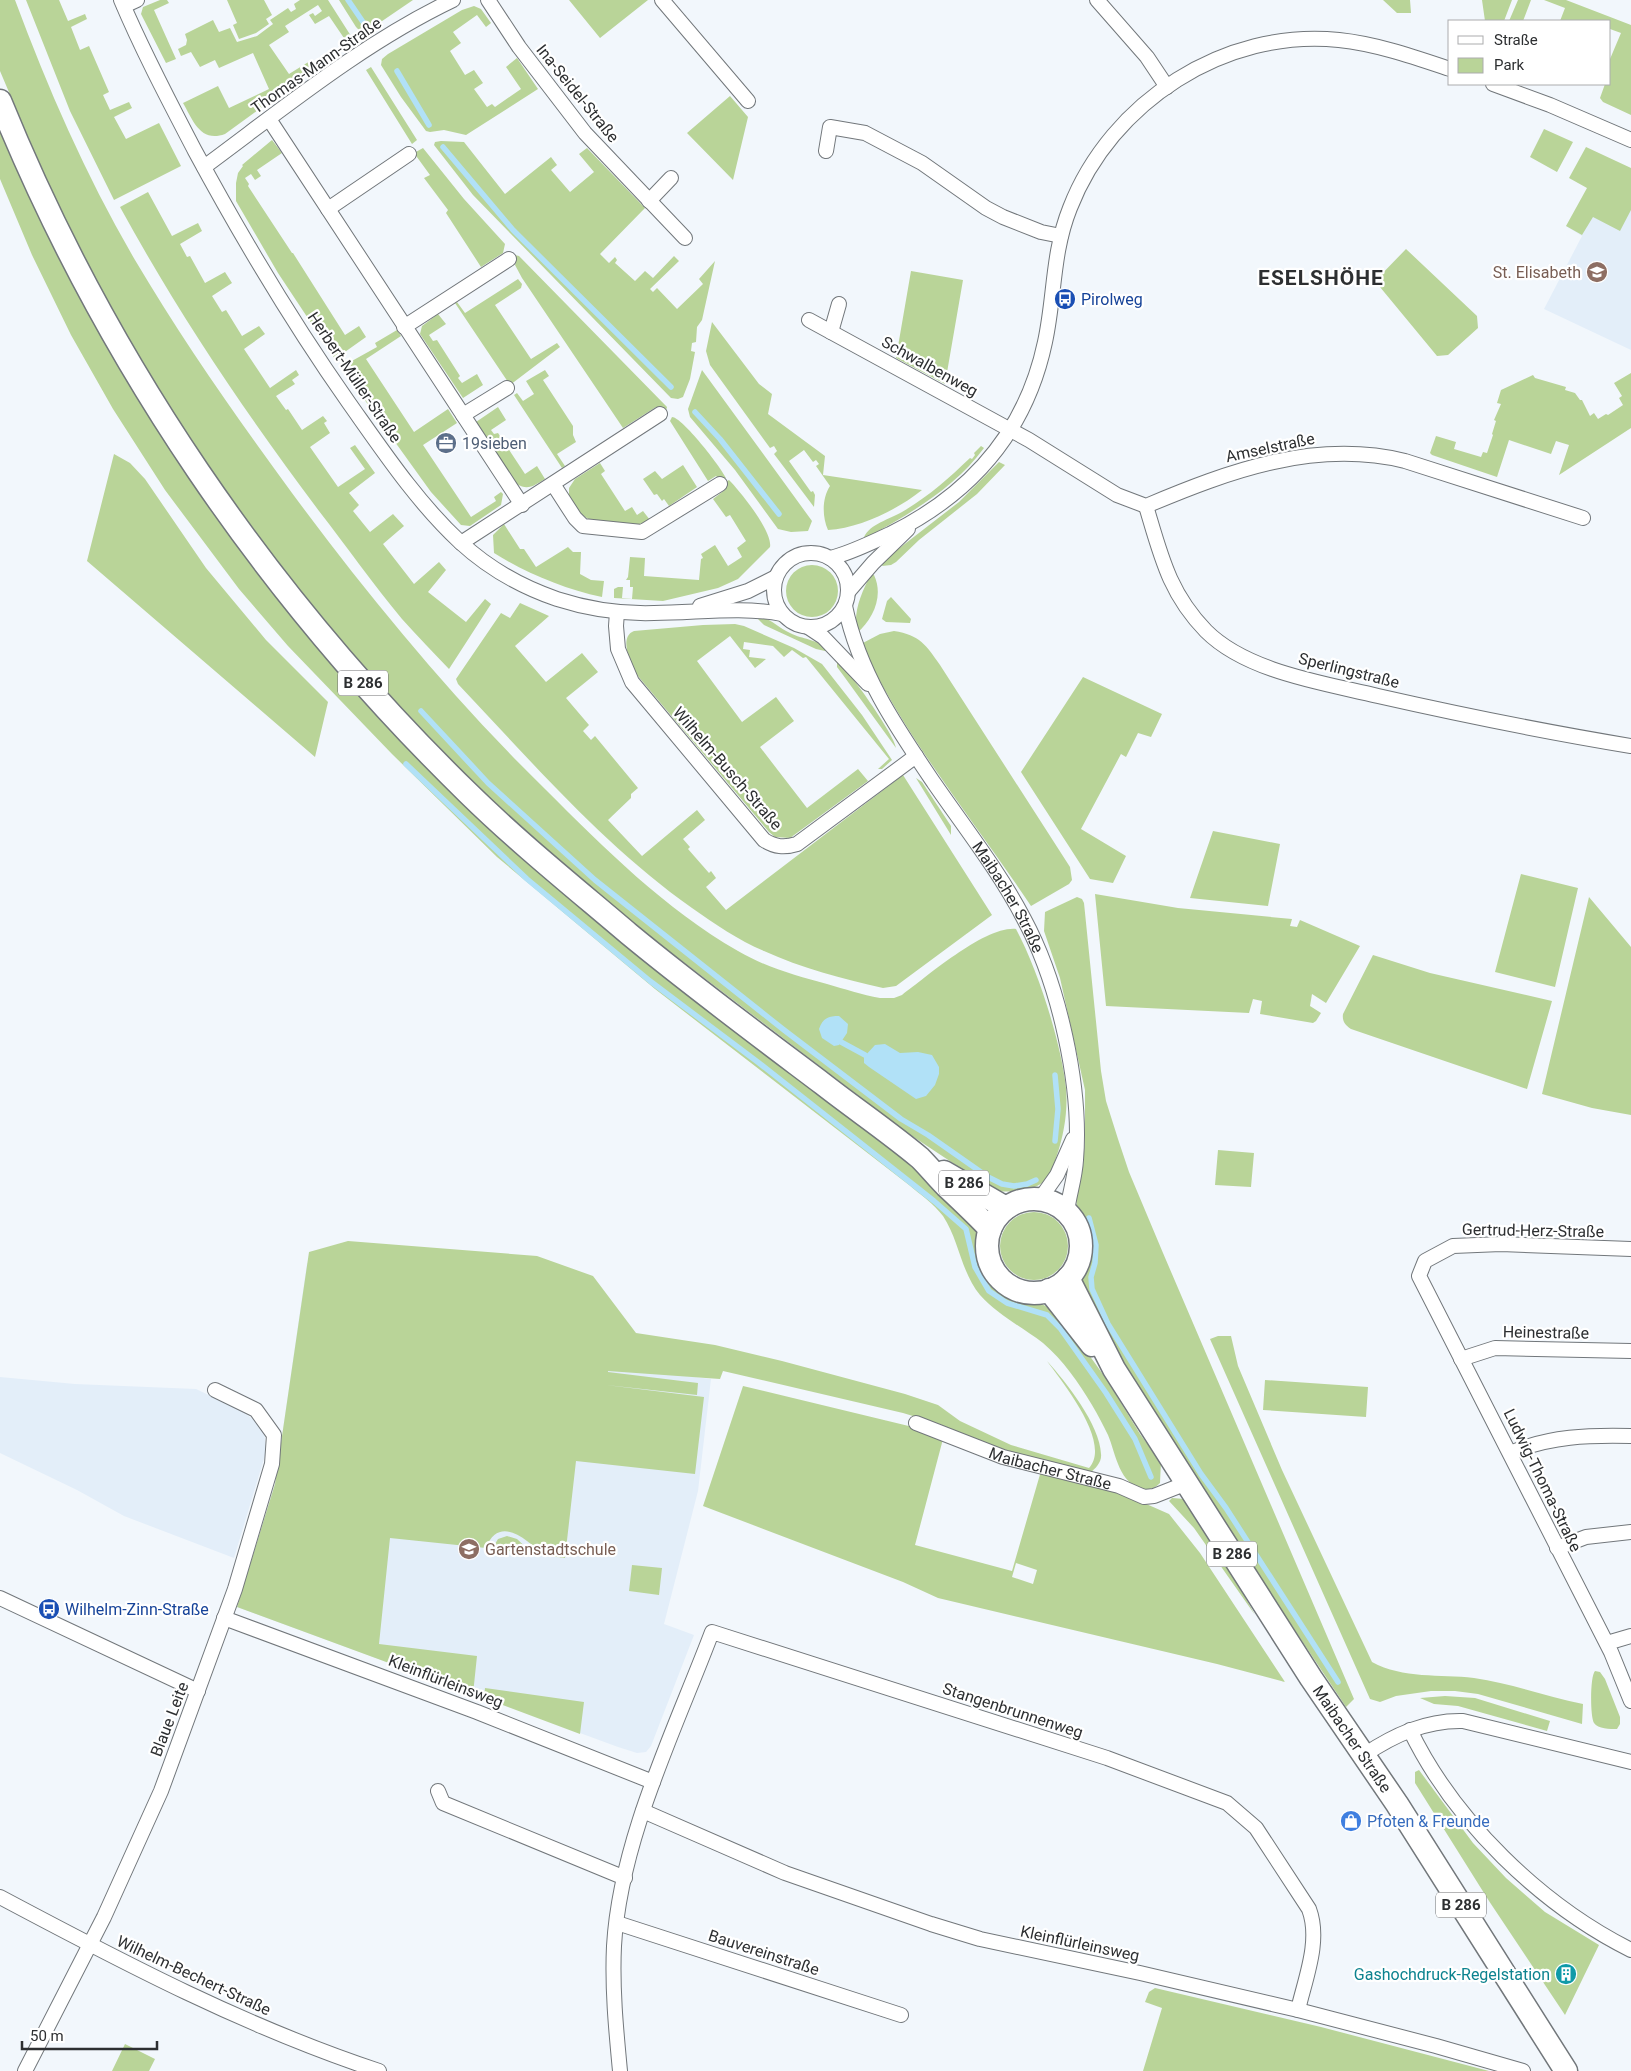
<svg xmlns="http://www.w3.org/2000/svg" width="1631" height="2071" viewBox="0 0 1631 2071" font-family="Roboto,sans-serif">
<rect width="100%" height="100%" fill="#f2f7fc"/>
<path fill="#e3eef9" d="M1631,168V350L1544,309L1582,236L1566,226Z
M307,1263L628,1369L711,1379L698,1491L664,1624L694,1635L651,1746L646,1752L637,1753L618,1747L237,1607L275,1484Z
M0,1377L75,1384L196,1389L242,1411L264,1428L266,1452L234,1558L124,1516L77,1490L0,1453Z"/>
<path fill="#b9d498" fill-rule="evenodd" d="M0,0H15C48,89 87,178 135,260C183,341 237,418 292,493C369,597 452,698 545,789C604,848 665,909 738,951C765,967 797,976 827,984C845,989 862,995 880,998H894L902,995C928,976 985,926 1016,929C1038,970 1061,1042 1066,1088C1068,1111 1064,1134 1057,1155C1054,1164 1050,1176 1043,1182C1030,1193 1010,1192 995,1191L906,1132L627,919L564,866L499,807L421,731L314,610L250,526L191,442L156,387L82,255L50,189L0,71Z
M26,0H59L68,21L85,14L87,19L71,27L80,50L89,46L109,92L103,95L110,110L129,102L132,108L114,117L126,139L159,123L181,166L114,200L70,111Z
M160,0H167L169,3L154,10L176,59L166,63L141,14L143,7Z
M227,0H264L272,15L266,19L269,24L256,33L239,39L233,25L237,23Z
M300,0H328L351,36L350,42L348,44L329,16L315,24L309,15L313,13L315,16L322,11L318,5L285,26L289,32L269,45L289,74L310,61L315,69L225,134C200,143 193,120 183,103L218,86L229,108L269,89L253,53L219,68L215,60L200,67L191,52L181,56L178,49L186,45L187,40L185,34L213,20L219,32L230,28L237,42L257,36L273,24L270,20L288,8L291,12L296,9L294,4Z
M339,0H413L366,32H361L356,27Z
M569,0H648L600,38Z
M1383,0H1410L1411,13H1397Z
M1482,0H1512L1504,21H1485Z
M1518,0H1531L1523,21H1509Z
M1544,0H1566L1631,25V115L1603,102L1600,98L1605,84H1610V59L1621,33L1610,29V21H1560L1565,8Z
M474,6L481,9L491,23L486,27L477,15L453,32L461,43L450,51L465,75L474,70L483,83L474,89L487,107L492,104L495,107L521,89L506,67L517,58L538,89L466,135L444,130L430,132L426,131L401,97L381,65L382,59L388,54L462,10Z
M371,67L417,140L412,144L366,70Z
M730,96L748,117L733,180L687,133Z
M0,124L23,179L337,668L862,1125L924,1176L975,1226L981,1262L988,1276L1000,1290L1015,1298L1042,1304L1052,1310L1074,1334L1107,1380L1140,1434L1161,1462L1160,1483C1155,1488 1151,1490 1144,1489C1119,1485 1116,1454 1108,1435C1103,1425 1098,1415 1092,1405C1079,1383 1063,1360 1043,1343C1022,1327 998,1315 980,1295C961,1272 959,1240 943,1216C934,1204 921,1195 909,1185L655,989L497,857L392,754L288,646L239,589L165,490L113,409L71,335L32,255L0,179Z
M1544,129L1573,142L1557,172L1530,157Z
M272,140L282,153L257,170L261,176L255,180L251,174L245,178L249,184L248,186L292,253H293L345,335L359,326L366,337L335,359L278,273L236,201V183L238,173L243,166L242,165Z
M441,141L464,142L505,194L551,157L557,165L551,170L570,192L594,172L579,154L587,148L645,208L600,254L609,263L615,257L617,260L615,263L635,281L645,271L653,278L674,256L679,261L650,289L653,292L657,288L677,309L703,284L699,279L715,261L702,320L697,327L696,342L692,343L691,351L695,352L690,379L683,397L678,399L671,398L473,195L434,145L435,142Z
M1586,147L1631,168V210L1620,231L1593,217L1582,235L1566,226L1587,188L1569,178Z
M423,148L464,199L505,244L503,253L481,267L446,213L448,210L424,178L430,175L414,153Z
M148,192L172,236L198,223L202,231L180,244L187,257L190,256L205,283L225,272L232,283L212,296L222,312L226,310L242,336L259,326L265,334L244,349L270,388L296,370L299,375L292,380L295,384L276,396L286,410L288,409L302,430L323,416L327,421L324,423L330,433L310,447L338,487L365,469L350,448L355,445L375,473L349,493L359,505L353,511L370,532L393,514L404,526L383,544L414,584L439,562L446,570L428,592L466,622L485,599L491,604L449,669C433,652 417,636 402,619C373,584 347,547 319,511C246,414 178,313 120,207Z
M1406,249L1477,316L1478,328L1448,355L1437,356L1375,281Z
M515,255L519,256L667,407L666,411L662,413L656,407L623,428L522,278L515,265L516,263L511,258Z
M911,271L963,280L945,384L896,358Z
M518,279L522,284L521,288L495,305L531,359L557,343L560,347L510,385L455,303L457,302L465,313Z
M438,314L446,324L429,335L433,341L437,340L460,376L458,378L462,383L477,374L483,385L463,398L420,334L422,326Z
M712,322L759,384L772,394L768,414L825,456L823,475L922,490C897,510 860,528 828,530C822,517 822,498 830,486L816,466L819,464L816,460L813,462L804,450L789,461L811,492L813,491L815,495L814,507L774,454L777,451L774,446L770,448L710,365L706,351Z
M397,330L401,336L366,359L414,432L448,409L457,423L423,445L471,517L496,501L494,497L501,492L503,494L501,505L470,526L461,525L431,492L341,367L377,347L375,343Z
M545,370L549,376L543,380L573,426V435L576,442L557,454L565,466L562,468L514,395L517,393L523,401L534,394L526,381Z
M702,370L812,521L808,531L791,532L778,529L735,470L690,417L688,409Z
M1631,373V428L1559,475L1569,445L1556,441L1551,454L1509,440L1497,477L1432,455L1430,453L1436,436L1456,442L1454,449L1481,457L1483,452L1487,453L1493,435L1492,434L1496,421L1494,420L1501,404L1497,403L1501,390L1533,375L1535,378L1566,387L1565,390L1575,393L1580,400H1582L1590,416L1594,413L1598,419L1606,414L1608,415L1623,405L1619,398L1622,396L1614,383Z
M498,407L506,420L491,430L494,434L498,433L525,474L537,466L545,479C535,485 528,491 517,484L476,422Z
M672,417C682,417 721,467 726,478L721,481L716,476L708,481L670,421Z
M981,446L984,448C954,489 909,514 866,538L864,537C870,524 890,519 902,512C928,497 949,478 970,458L972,459L975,455L974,453Z
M114,454L130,463L145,479L206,568L266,640L328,702L315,757L87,561Z
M999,462L1005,465L977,494L919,540L896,562L891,565L882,566L884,560L959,502Z
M600,463L605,471L601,474L625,511L632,507L637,515L643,511L650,520L637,525L590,520L582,515L569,497V488L575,479Z
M683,465L697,487L669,506L664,499L662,501L657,494L654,495L643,479L655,471L662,479Z
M729,480C740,491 773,532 770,547L738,579L718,588L663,601L614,598V589L618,587H623L622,598L632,599L633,587H630V580H626L628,577L630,557L645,558L644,576L699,580L701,559L703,558L701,554L715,545L728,566L742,557L737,548L746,541L730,515L726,517L713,499L726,489L722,484Z
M504,524L520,549H524L536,567L568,547L573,552H581L580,574L591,580L604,581L602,597C564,589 526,573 494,553L493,535Z
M786 591a26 26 0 1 1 52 0a26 26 0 1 1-52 0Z
M871,574L874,575C884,596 873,619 857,633C853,611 861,594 871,574Z
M891,597L911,619L910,623L886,622L882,619L887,601Z
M520,603L549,616L515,646L546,682L582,653L598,672L566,698L589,725L583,731L591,740L595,736L638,788L631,794V798L608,820L642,856L697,810L705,820L683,839L690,847L688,849L709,873L711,871L716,878L706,887L726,910L903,775L992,915L896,986L883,988C843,979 801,968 764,951C738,940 715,924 692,908C604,846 532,762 458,684L456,679L501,613L510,618Z
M758,617C771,618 778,628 790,633C804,640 814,638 827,649L825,651L816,649L764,625L758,619Z
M735,624L744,626L794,648L822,664L862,715L892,760L882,769H878L889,759L806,657L803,658L792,650L784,657L773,646L744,642L743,649L750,650L749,657L766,659L755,668L730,636L697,661L742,722L776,697L794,721L760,747L807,808L858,769L868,781L790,838L775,837L769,832L637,675C631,665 618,637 634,631L703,625Z
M894,631C920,635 926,645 940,665L1070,867L1072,880L1069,884L1031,906C973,819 905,738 861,644L880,634Z
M837,661C847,667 896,737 896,748L843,675L837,667Z
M1083,677L1162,714L1151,737L1138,733L1126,757L1121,754L1081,829L1126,856L1113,883L1090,879L1021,772Z
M916,778L922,782L951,826V835Z
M1213,831L1280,844L1268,906L1190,898Z
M1521,874L1578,888L1555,987L1495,972Z
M1095,894L1178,908L1292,919L1290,926L1297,927L1300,920L1360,946L1326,1003L1312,994L1310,1006L1321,1013L1316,1021L1313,1023L1260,1014L1262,1001L1253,999L1249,1013L1106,1006Z
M1077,897L1082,899L1084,903L1101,1071L1106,1101L1118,1139L1129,1172L1163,1253L1354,1699L1346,1707L1246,1557L1121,1360L1081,1278L1087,1256L1088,1238L1077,1208L1076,1198L1083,1166L1085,1138V1090L1060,978L1044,931L1045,912Z
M1589,897L1631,947V1115L1592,1108L1542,1094Z
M1373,955L1430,973L1552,1001L1527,1089L1351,1029C1345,1025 1342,1021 1343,1014Z
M1218,1150L1254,1153L1251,1187L1215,1185Z
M1000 1246a34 34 0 1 1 68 0a34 34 0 1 1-68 0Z
M348,1241L537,1256L593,1276L636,1333L715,1345L782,1361L905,1394L938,1405L960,1421L1011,1445L1089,1468C1112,1443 1063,1383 1047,1361C1066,1382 1100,1425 1101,1454C1102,1462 1096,1468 1090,1473C1058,1463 1025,1457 994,1446C963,1436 934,1422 903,1413L723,1371L720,1379L608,1371V1372L698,1383L697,1395L606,1385L704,1397L695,1474L576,1461L565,1558L541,1555C538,1548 533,1546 527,1541C511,1529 495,1525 486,1548L390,1538L379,1644L477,1656L473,1694L237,1607L275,1484L309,1252Z
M1218,1336H1231L1238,1366L1282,1470L1372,1662C1403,1679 1440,1674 1474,1678C1511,1683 1546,1697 1583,1704L1582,1724L1478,1694L1455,1691H1431L1396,1696L1380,1702L1370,1699L1210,1339Z
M1265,1380L1368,1387L1366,1417L1263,1410Z
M743,1386L917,1428L943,1439L915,1545L1012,1571L1041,1471L1119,1492L1169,1514L1200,1553L1285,1682L1217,1664L938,1598L903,1582L703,1506ZM1016,1563L1037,1570L1033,1584L1012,1577Z
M1172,1498L1185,1499L1233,1575L1255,1615L1194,1528L1169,1501Z
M507,1536L517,1539L533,1554L492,1549L498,1539Z
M632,1565L662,1568L659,1595L629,1591Z
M1595,1671L1600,1672L1605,1679L1620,1717V1724L1617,1729C1610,1729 1598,1729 1594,1723C1590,1716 1590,1676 1595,1671Z
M485,1688L584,1702L580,1734L484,1698Z
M1445,1696L1475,1698L1550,1721L1547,1731L1458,1706L1434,1704L1420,1698Z
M1419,1770L1473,1843L1506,1878L1545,1912L1599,1945L1565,2015L1489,1901L1415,1783V1772Z
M1155,1988L1321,2027L1489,2071H1143L1162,2008L1145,2002L1149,1992Z
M125,2044L155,2059L149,2071H112Z"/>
<path fill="#b1e1f7" d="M839,1016L848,1024L847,1033L839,1045L834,1046L822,1038L819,1029C823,1018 828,1016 839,1016Z
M885,1044L900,1053L918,1052L932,1055L939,1067V1074L935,1085L926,1096L916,1099L869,1067L864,1063V1057L875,1045Z"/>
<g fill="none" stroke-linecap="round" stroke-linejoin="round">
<path stroke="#b1e1f7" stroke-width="5.5" d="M348,0L363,22
M397,71L429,125
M443,147L513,230L671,387
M695,412L720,439L779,514
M421,711L488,783L595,880L784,1030L901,1119L928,1135L988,1177L1002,1184L1014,1186L1027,1184L1036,1180
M406,764L527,879L650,981L759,1063L934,1201L966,1229L975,1267L989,1291L1007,1303L1047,1315L1060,1328L1106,1393L1135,1439L1151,1477
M841,1042L865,1055
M1055,1075L1058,1109L1055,1141
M1089,1218L1096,1245L1095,1263L1091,1277L1092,1289L1108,1324L1201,1474L1226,1508L1338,1682"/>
<g stroke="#72777b" stroke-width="16">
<g id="minor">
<path d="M121,0C143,52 169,101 195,151C242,238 292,322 349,403C383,451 417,502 460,542C487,567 522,587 557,599C588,609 622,614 654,613C697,613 740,606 782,614"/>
<path d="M488,0L519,47L585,133L685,238"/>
<path d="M662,0L748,101"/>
<path d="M1097,0L1147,57L1167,87"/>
<path d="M124,6L137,0"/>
<path d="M1493,84L1550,105L1631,140"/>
<path d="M269,119L522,505"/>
<path d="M826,151L830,127L865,133L922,163L986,208L1003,217L1041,232L1061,236"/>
<path d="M204,167C284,108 363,43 453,0"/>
<path d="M649,201L671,178"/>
<path d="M328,209L409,154"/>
<path d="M809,320L1029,440L1117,495L1146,506C1229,471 1315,439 1405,461L1583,518"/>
<path d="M404,327L509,259"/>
<path d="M831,332L839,304"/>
<path d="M463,415L507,388"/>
<path d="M553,484L575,518L583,526L642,532L720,484"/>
<path d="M1146,506C1161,556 1169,593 1206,631C1247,672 1324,683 1378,696C1462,715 1546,732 1631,746"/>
<path d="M461,543L660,414"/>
<circle cx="811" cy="590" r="37"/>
<path d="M830,558C851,553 870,543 890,534C971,494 1026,432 1045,342C1055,296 1052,253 1070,208C1111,102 1225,28 1339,40C1377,44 1414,57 1450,69"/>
<path d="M848,592L873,563L908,529"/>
<path d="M700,606L748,591L776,577"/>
<path id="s1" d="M845,606C859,673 896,727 934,783C965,828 999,871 1024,919C1059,984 1082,1087 1076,1160C1075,1178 1069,1195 1067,1212"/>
<path d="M617,612L616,626L618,649L632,682L764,840C775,847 784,848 797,844L916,756"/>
<path d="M808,627L823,637L868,684"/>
<path d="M1040,1199L1057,1175L1073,1139"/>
<path d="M1631,1249L1501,1244L1453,1246L1425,1261L1419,1276L1611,1652L1631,1701"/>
<path d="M1461,1359L1495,1348L1631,1351"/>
<path id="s2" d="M916,1423L1003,1457L1119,1486L1144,1497L1154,1496L1187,1483"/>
<path d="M1510,1453C1550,1436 1589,1435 1631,1436"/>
<path d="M1557,1548L1586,1537L1631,1532"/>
<path d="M0,1598L198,1691"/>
<path d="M224,1618L477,1712L653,1782"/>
<path d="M1607,1643L1631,1636"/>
<path d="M1410,1730C1454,1821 1541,1905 1631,1950"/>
<path d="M1364,1755C1394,1735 1426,1720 1463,1721L1631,1762"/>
<path d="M438,1791L443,1803L625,1878"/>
<path d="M643,1811L785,1873L931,1924L980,1939L1140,1973L1298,2010L1436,2046L1523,2071"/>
<path d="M0,1897C124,1963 246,2027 379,2071"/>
<path d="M617,1923L901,2015"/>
<path d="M25,2071L104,1917L161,1791L235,1589L272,1464L274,1435L256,1410L215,1390"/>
<path d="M620,2071C616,2029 612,1988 614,1946C620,1840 675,1730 712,1632L1107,1758L1227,1803L1256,1828L1309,1909C1321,1941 1305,1979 1298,2010"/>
</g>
</g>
<g stroke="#72777b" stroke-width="25">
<g id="primary">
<path d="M0,101C106,362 267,597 468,793C519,843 575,888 629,934C692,986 758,1035 823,1084C855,1109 889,1132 920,1158C929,1167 937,1177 946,1186C961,1200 976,1214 990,1229"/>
<path d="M944,1172L1006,1208"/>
<circle cx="1034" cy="1246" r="47"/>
<path id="s3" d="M1068,1278L1114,1369L1311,1678L1397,1804L1566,2071"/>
<path d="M1049,1290L1092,1345"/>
</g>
</g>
<use href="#minor" stroke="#fff" stroke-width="14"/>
<use href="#primary" stroke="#fff" stroke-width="22"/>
</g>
<defs>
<g id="school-disc" transform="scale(1.125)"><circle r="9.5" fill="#8d6e63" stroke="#fff"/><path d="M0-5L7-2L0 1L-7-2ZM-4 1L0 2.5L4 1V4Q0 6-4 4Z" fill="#fff"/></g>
<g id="bus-disc" transform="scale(1.125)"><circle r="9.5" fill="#1a4fb4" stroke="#fff"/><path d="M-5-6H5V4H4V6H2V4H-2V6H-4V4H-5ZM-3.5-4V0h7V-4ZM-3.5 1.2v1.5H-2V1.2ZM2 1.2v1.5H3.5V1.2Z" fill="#fff"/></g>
<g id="office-disc" transform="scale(1.125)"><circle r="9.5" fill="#5c6f8a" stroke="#fff"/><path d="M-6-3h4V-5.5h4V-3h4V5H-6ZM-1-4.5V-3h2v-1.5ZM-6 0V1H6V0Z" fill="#fff"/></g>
<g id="shop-disc" transform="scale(1.125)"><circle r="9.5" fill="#3f7fe0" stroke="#fff"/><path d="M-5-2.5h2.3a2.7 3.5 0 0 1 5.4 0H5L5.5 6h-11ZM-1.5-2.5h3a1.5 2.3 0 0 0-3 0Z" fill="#fff"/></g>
<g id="building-disc" transform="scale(1.125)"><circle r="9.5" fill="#0f9aa8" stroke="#fff"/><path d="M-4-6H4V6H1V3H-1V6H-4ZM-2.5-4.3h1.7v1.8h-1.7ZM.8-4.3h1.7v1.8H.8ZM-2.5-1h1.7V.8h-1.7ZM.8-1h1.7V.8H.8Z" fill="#fff"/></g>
</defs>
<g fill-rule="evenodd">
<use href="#school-disc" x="1597" y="272"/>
<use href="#bus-disc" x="1065" y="299"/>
<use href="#office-disc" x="446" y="443"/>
<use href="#school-disc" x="469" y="1549"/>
<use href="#bus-disc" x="49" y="1609"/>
<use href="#shop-disc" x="1351" y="1821"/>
<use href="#building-disc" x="1566" y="1974"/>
</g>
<g text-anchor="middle" stroke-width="4.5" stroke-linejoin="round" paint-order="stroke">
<g fill="#fff" stroke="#6c6d6f" stroke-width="1">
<rect x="338" y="670.5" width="50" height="25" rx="4"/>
<rect x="939" y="1170.5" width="50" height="25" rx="4"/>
<rect x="1207" y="1541.5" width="50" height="25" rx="4"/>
<rect x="1436" y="1892.5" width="50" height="25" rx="4"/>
</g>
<g font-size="15" font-weight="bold" fill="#2d2f31">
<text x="363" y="688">B 286</text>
<text x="964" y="1188">B 286</text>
<text x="1232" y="1559">B 286</text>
<text x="1461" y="1910">B 286</text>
</g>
<g font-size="16" fill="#2d2f31" stroke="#fff">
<text transform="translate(316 65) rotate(-35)" y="6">Thomas-Mann-Straße</text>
<text transform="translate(578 93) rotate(51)" y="6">Ina-Seidel-Straße</text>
<text transform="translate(930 366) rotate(29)" y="6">Schwalbenweg</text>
<text transform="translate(355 377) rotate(56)" y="6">Herbert-Müller-Straße</text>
<text transform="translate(1270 447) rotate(-12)" y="6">Amselstraße</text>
<text transform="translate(1349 670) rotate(14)" y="6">Sperlingstraße</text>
<text transform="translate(728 768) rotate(49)" y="6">Wilhelm-Busch-Straße</text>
<text dy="6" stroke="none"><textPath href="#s1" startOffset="336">Maibacher Straße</textPath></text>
<text transform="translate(1533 1230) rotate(1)" y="6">Gertrud-Herz-Straße</text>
<text transform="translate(1546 1332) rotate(1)" y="6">Heinestraße</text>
<text dy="6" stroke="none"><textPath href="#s2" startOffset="142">Maibacher Straße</textPath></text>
<text transform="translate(1543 1480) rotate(64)" y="6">Ludwig-Thoma-Straße</text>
<text transform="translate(446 1681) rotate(21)" y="6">Kleinflürleinsweg</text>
<text transform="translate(1013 1710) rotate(18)" y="6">Stangenbrunnenweg</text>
<text transform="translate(169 1719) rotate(-69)" y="6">Blaue Leite</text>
<text dy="6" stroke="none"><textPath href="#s3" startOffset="542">Maibacher Straße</textPath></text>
<text transform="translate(1080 1943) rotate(12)" y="6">Kleinflürleinsweg</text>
<text transform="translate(764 1952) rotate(18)" y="6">Bauvereinstraße</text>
<text transform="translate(194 1975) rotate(25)" y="6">Wilhelm-Bechert-Straße</text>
</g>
<g font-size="16" fill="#785e54" stroke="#fff" text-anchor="end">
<text x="1581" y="278">St. Elisabeth</text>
<text x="485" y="1555" text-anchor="start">Gartenstadtschule</text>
</g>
<g font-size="16" fill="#164399" stroke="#fff" text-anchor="start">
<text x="1081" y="305">Pirolweg</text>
<text x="65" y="1615">Wilhelm-Zinn-Straße</text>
</g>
<g font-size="16" fill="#4e5e75" stroke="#fff" text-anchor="start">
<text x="462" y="449">19sieben</text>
</g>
<g font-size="16" fill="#366cbe" stroke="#fff" text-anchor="start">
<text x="1367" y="1827">Pfoten &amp; Freunde</text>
</g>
<g font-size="16" fill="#0d838f" stroke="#fff" text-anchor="end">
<text x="1550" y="1980">Gashochdruck-Regelstation</text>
</g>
<g font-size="21" font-weight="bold" letter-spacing="1" fill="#2d2f31" stroke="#fff">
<text x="1321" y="285">ESELSHÖHE</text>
</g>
</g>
<rect x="1448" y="20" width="162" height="65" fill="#ffffff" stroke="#abacad"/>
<rect x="1458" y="36" width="25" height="8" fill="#ffffff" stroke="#abacad"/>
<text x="1494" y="45" font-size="15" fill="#2d2f31">Straße</text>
<rect x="1458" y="58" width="25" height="15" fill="#b9d498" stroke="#abacad"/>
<text x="1494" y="70" font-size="15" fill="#2d2f31">Park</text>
<path d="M22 2041v8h135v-8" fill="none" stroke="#2d2f31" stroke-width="2.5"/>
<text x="30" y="2041" font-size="15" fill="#2d2f31" stroke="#ffffff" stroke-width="4" paint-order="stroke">50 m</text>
</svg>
